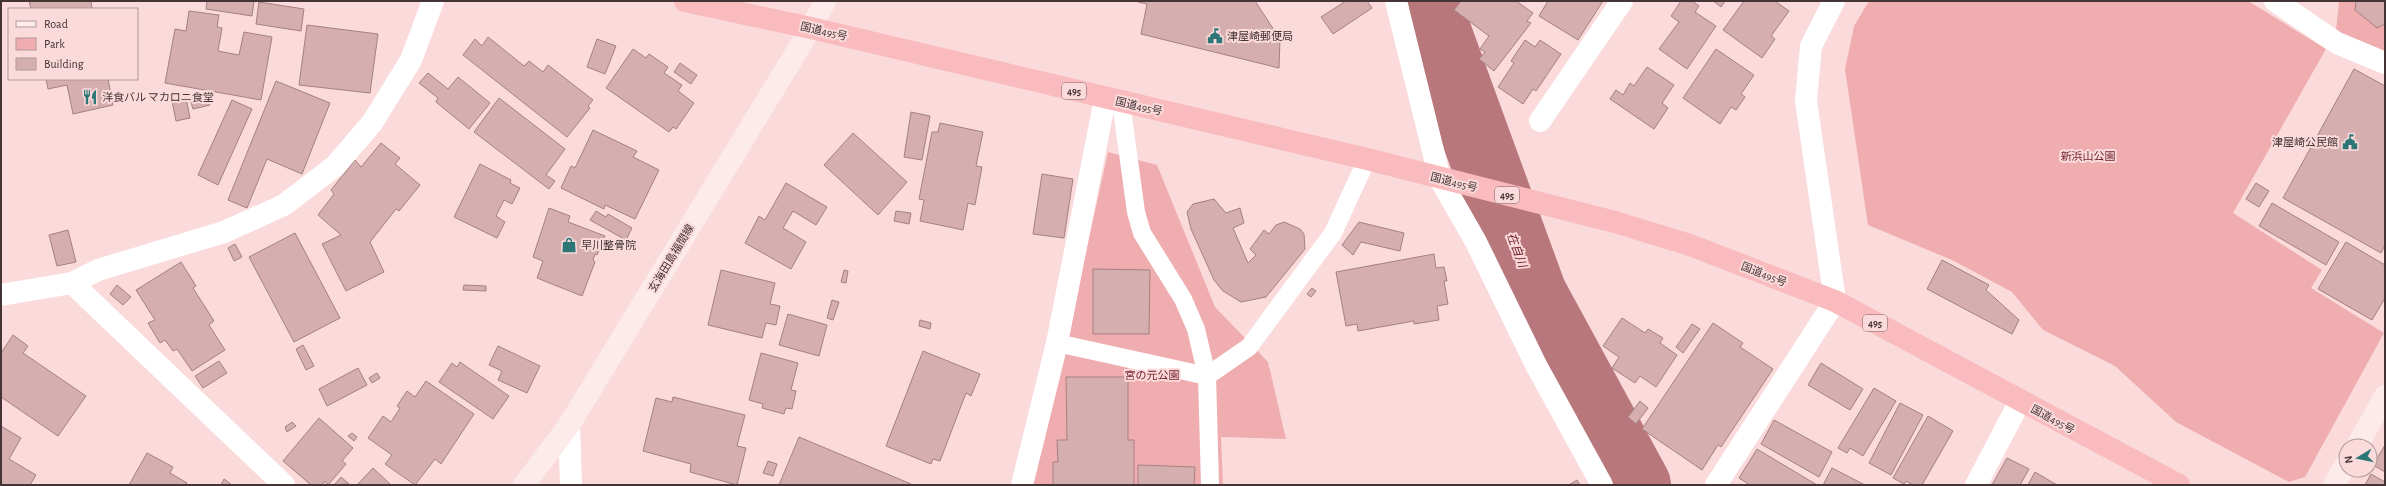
<svg xmlns="http://www.w3.org/2000/svg" width="2386" height="486" viewBox="0 0 2386 486" font-family="'Alegreya Sans','Noto Sans JP',sans-serif">
<rect width="100%" height="100%" fill="#fbdadb"/>
<path fill="#f0adb0" d="M1869,1H2248L2326,49L2233,213L2322,270L2311,288L2384,333L2305,477L2289,482L2176,422L2115,366L2043,330L2012,292L1952,260L1868,225L1845,69L1854,26Z
M2339,1H2385V51L2336,31Z
M1108,152L1157,165L1215,307L1268,362L1286,439L1221,437L1223,485H1030L1043,446Z"/>
<g fill="none" stroke-linecap="round" stroke-linejoin="round">
<path stroke="#b8777b" stroke-width="68" d="M1426,1L1533,294L1637,485"/>
</g>
<path fill="#d5aeb0" stroke="#a58081" d="M29,1H91L92,9H31Z
M207,1H254L252,16L206,9Z
M1134,1H1255L1280,39L1279,68L1141,34L1147,4Z
M1346,1H1367L1372,8L1333,34L1321,17Z
M1461,1H1516L1533,13L1527,21L1531,23L1494,71L1479,59L1485,52L1480,49L1489,36L1454,10Z
M1548,1H1603L1578,40L1539,16Z
M1681,1H1692L1699,6L1695,12L1716,26L1687,69L1659,49L1679,22L1671,16Z
M1713,1H1725L1721,7Z
M1744,1H1775L1789,11L1771,36L1775,39L1762,58L1723,30Z
M2356,1H2385V24L2377,28L2355,10Z
M259,2L304,9L301,31L256,24Z
M189,11L219,15L217,27L222,28L218,51L239,55L244,32L272,37L261,100L165,83L175,29L186,31Z
M307,25L378,34L370,93L299,85Z
M488,37L524,66L529,61L543,72L548,65L593,100L588,106L590,108L567,137L463,55L475,39L482,46Z
M597,39L616,46L605,74L587,67Z
M1525,40L1535,47L1540,40L1561,54L1536,91L1533,89L1523,104L1498,87L1514,63L1511,61Z
M633,49L646,58L649,54L668,67L664,73L682,85L678,91L694,103L676,129L673,127L669,132L606,88Z
M1716,49L1754,75L1741,94L1745,97L1736,110L1731,107L1720,124L1683,98Z
M680,63L697,75L691,84L674,72Z
M1647,67L1674,85L1662,103L1668,108L1654,129L1610,99L1616,90L1623,95L1630,83L1634,86Z
M2354,69L2385,86V245L2381,253L2283,198Z
M428,73L448,89L458,77L490,103L469,129L436,102L438,98L419,83Z
M46,79H108L113,105L73,114L67,85L48,89Z
M276,81L330,103L302,174L267,159L247,208L228,200Z
M208,95L210,105L193,109L190,99Z
M186,98L190,118L176,121L172,101Z
M499,98L565,149L546,175L555,181L549,189L474,132Z
M232,100L252,109L218,185L198,175Z
M911,112L930,116L922,160L904,157Z
M940,123L983,132L976,166L982,167L975,205L968,203L963,230L920,221L924,200L919,199L932,132H938Z
M593,130L637,151L633,157L659,170L635,219L605,205L604,209L561,188L571,166L575,168Z
M853,133L907,182L878,215L824,165Z
M381,143L400,158L395,164L420,185L399,211L396,209L370,242L384,272L346,291L322,244L341,235L318,215L334,194L331,190L355,160L361,167Z
M480,164L511,180L510,183L520,188L512,204L504,200L496,216L505,222L497,238L454,217Z
M1042,174L1073,179L1064,238L1033,234Z
M786,183L827,207L816,225L793,211L783,228L806,242L791,269L745,243L759,216L765,220Z
M2256,183L2269,191L2259,207L2246,199Z
M1214,199L1226,213L1240,208L1244,223L1233,228L1248,263L1256,255L1250,249L1264,230L1269,234L1276,225L1284,222L1300,229L1304,234L1305,249L1266,297L1241,302L1223,291L1214,280L1191,229L1187,212L1193,204Z
M2272,203L2339,242L2326,265L2259,226Z
M549,208L570,216L568,222L605,236L597,255L595,254L593,260L595,262L582,296L537,278L543,261L533,257Z
M596,211L606,217L608,214L632,228L626,240L590,220Z
M896,211L911,213L909,224L894,221Z
M1359,222L1404,233L1400,251L1361,242L1353,255L1342,245Z
M68,230L76,262L57,266L49,235Z
M295,233L340,318L294,342L249,257Z
M2346,242L2385,265V298L2372,320L2318,289Z
M235,244L242,257L234,261L228,248Z
M1434,254L1436,268L1444,267L1447,281H1444L1448,304L1437,306L1439,320L1414,324V321L1358,331L1357,324L1346,326L1336,272Z
M1942,260L1989,285L1986,290L2019,320L2012,334L1927,289Z
M181,262L196,286L193,288L214,321L209,325L225,350L192,371L177,349L173,351L165,340L160,343L148,323L155,320L136,290Z
M1093,269L1150,270L1149,334H1093Z
M721,270L775,283L770,304L780,306L776,325L766,323L762,338L708,325Z
M844,270L848,271L846,283L841,282Z
M117,285L131,297L123,305L110,294Z
M464,285L486,286V291L463,290Z
M1312,288L1316,291L1311,297L1307,294Z
M832,300L839,302L833,320L827,318Z
M788,314L827,325L819,356L779,345Z
M1622,318L1645,333L1648,329L1663,338L1660,343L1677,355L1656,387L1640,376L1635,383L1612,368L1619,357L1603,346Z
M920,320L931,323L930,329L919,326Z
M1713,323L1743,343L1740,347L1773,369L1721,447L1718,445L1702,470L1642,429Z
M1692,324L1700,329L1683,353L1676,347Z
M13,335L28,346L23,353L86,396L58,436L1,397V353Z
M303,345L314,366L306,370L296,349Z
M498,346L540,366L527,393L498,380L502,371L489,365Z
M923,351L980,374L971,396L966,393L940,461L933,459L931,464L886,446Z
M761,353L798,363L791,390L796,391L792,409L786,408L784,414L762,408L763,404L749,400Z
M219,361L227,373L203,388L195,376Z
M460,362L509,396L493,419L439,382L452,363L457,367Z
M1821,363L1863,389L1850,410L1808,385Z
M358,368L367,385L327,406L319,389Z
M377,373L380,378L372,383L369,378Z
M1066,377H1128V440H1134V485H1053V462H1058L1057,440H1067Z
M426,381L474,414L441,464L435,459L415,485L385,464L392,455L368,438L383,416L391,422L400,408L397,406L407,391L415,397Z
M1874,388L1896,401L1863,456L1850,448L1847,453L1838,448Z
M673,397L745,415L737,446L746,448L737,485L690,472L691,464L643,451L656,398L672,402Z
M1640,401L1648,408L1636,424L1628,417Z
M1900,403L1923,415L1891,475L1869,463Z
M1928,416L1953,431L1922,485H1913L1906,481L1904,484L1893,478Z
M319,418L353,448L342,461L346,464L328,485L325,481L322,485H311L283,461Z
M1774,420L1832,452L1819,477L1761,444Z
M292,422L296,426L287,432L285,427Z
M1,426L21,438L9,459L36,475L30,485H1Z
M352,433L357,437L354,441L348,436Z
M799,437L911,484V485H779Z
M2385,445V472L2373,465Z
M1757,449L1817,485H1750L1739,478Z
M147,453L173,467L170,473L187,483L186,485H129Z
M2007,458L2029,469L2020,485H1992Z
M768,461L777,464L773,476L763,473Z
M1138,465L1195,467L1194,485H1138Z
M373,468L391,485H357Z
M1832,468L1865,485H1823Z
M2035,472L2057,485H2028Z
M2371,474L2385,482V485H2365Z
M341,477L349,484L334,485Z
M224,479L232,485H221Z
M1577,480L1580,485H1569Z"/>
<g fill="none" stroke-linecap="round" stroke-linejoin="round">
<path stroke="#fff" stroke-width="18" d="M1121,102L1136,212L1142,233L1183,299L1196,329L1207,376L1210,485
M1057,343L1207,376L1249,347L1333,233L1367,159"/>
<path stroke="#fff" stroke-width="22" d="M1396,1L1440,179L1476,242L1536,365L1602,485
M2275,1L2337,43L2385,63
M1540,121L1622,1
M72,283L284,485
M1,295L72,283L98,270L224,232L284,205L335,166L372,123L411,60L433,1
M569,425L571,485
M1022,485L1057,343L1105,99
M1716,485L1835,301L1806,101L1811,46L1834,1
M1976,485L2020,401"/>
<path stroke="#fdebeb" stroke-width="22" d="M2357,446L2385,396
M524,485L569,425L811,28L825,1
M2334,485L2346,464"/>
<path stroke="#f9bbbd" stroke-width="22" d="M685,1L811,28L1367,159L1615,222L1690,245L1835,301L2179,485"/>
</g>
<defs>
<g id="civic-bare" transform="scale(1.2)"><path d="M-.6-6.5H3V-4.5H.6V-3L4-1V1h2V6H-6V1h2V-1L-.6-3ZM-1.2 2.5V6h2.4V2.5Z" fill="#2c7676" stroke="#fbdadb" stroke-width="2.5" paint-order="stroke"/></g>
<g id="restaurant-bare" transform="scale(1.2)"><path d="M-5-6h1v4h1v-4h1v4h1v-4h1v5L-1.5 .5V6h-2V.5L-5-1ZM5-6V6H3V1.5H1.5Q1.5-4 5-6Z" fill="#2c7676" stroke="#fbdadb" stroke-width="2.5" paint-order="stroke"/></g>
<g id="shop-bare" transform="scale(1.2)"><path d="M-5-2.5h2.3a2.7 3.5 0 0 1 5.4 0H5L5.5 6h-11ZM-1.5-2.5h3a1.5 2.3 0 0 0-3 0Z" fill="#2c7676" stroke="#fbdadb" stroke-width="2.5" paint-order="stroke"/></g>
</defs>
<g fill-rule="evenodd">
<use href="#civic-bare" x="1215" y="36"/>
<use href="#restaurant-bare" x="90" y="97"/>
<use href="#civic-bare" x="2350" y="142"/>
<use href="#shop-bare" x="569" y="245"/>
</g>
<g text-anchor="middle" stroke-width="4" stroke-linejoin="round" paint-order="stroke">
<g fill="#fbdadb" stroke="#7b6667" stroke-width="1">
<rect x="1062" y="83" width="24" height="16" rx="3"/>
<rect x="1495" y="187" width="24" height="16" rx="3"/>
<rect x="1863" y="315" width="24" height="16" rx="3"/>
</g>
<g font-size="10" font-weight="bold" fill="#443435">
<text x="1074" y="95">495</text>
<text x="1507" y="199">495</text>
<text x="1875" y="327">495</text>
</g>
<g font-size="11" fill="#443435" stroke="#fbdadb">
<text transform="translate(824 31) rotate(13)" y="4">国道495号</text>
<text transform="translate(1139 106) rotate(13)" y="4">国道495号</text>
<text transform="translate(1454 182) rotate(14)" y="4">国道495号</text>
<text transform="translate(671 258) rotate(-59)" y="4">玄海田島福間線</text>
<text transform="translate(1764 274) rotate(21)" y="4">国道495号</text>
<text transform="translate(2053 419) rotate(28)" y="4">国道495号</text>
</g>
<g font-size="11" fill="#443435" stroke="#fbdadb" text-anchor="start">
<text x="1227" y="40">津屋崎郵便局</text>
<text x="102" y="101">洋食バル マカロニ食堂</text>
<text x="2338" y="146" text-anchor="end">津屋崎公民館</text>
<text x="581" y="249">早川整骨院</text>
</g>
<g font-size="11" fill="#71212d" stroke="#fbdadb">
<text x="2088" y="160">新浜山公園</text>
<text x="1152" y="379">宮の元公園</text>
</g>
<g font-size="12" font-style="italic" fill="#6c1d29" stroke="#fbdadb">
<text transform="translate(1517 250) rotate(70)" y="4">在自川</text>
</g>
</g>
<rect width="2386" height="486" fill="none" stroke="#443435" stroke-width="4"/>
<rect x="8" y="8" width="130" height="72" fill="#fbdadb" stroke="#b29899"/>
<rect x="16" y="21" width="20" height="6" fill="#fdebeb" stroke="#b29899"/>
<text x="44" y="28" font-size="12" fill="#443435">Road</text>
<rect x="16" y="38" width="20" height="12" fill="#f0adb0" stroke="#b29899"/>
<text x="44" y="48" font-size="12" fill="#443435">Park</text>
<rect x="16" y="58" width="20" height="12" fill="#d5aeb0" stroke="#b29899"/>
<text x="44" y="68" font-size="12" fill="#443435">Building</text>
<g transform="translate(2358 458) rotate(260)"><circle r="19" fill="#fbdadb" stroke="#b29899"/>
<path d="M0-3L7 15L0 10L-7 15Z" fill="#2c7676"/>
<text y="-6" font-size="11" font-weight="bold" text-anchor="middle" fill="#443435">N</text>
</g>
</svg>
